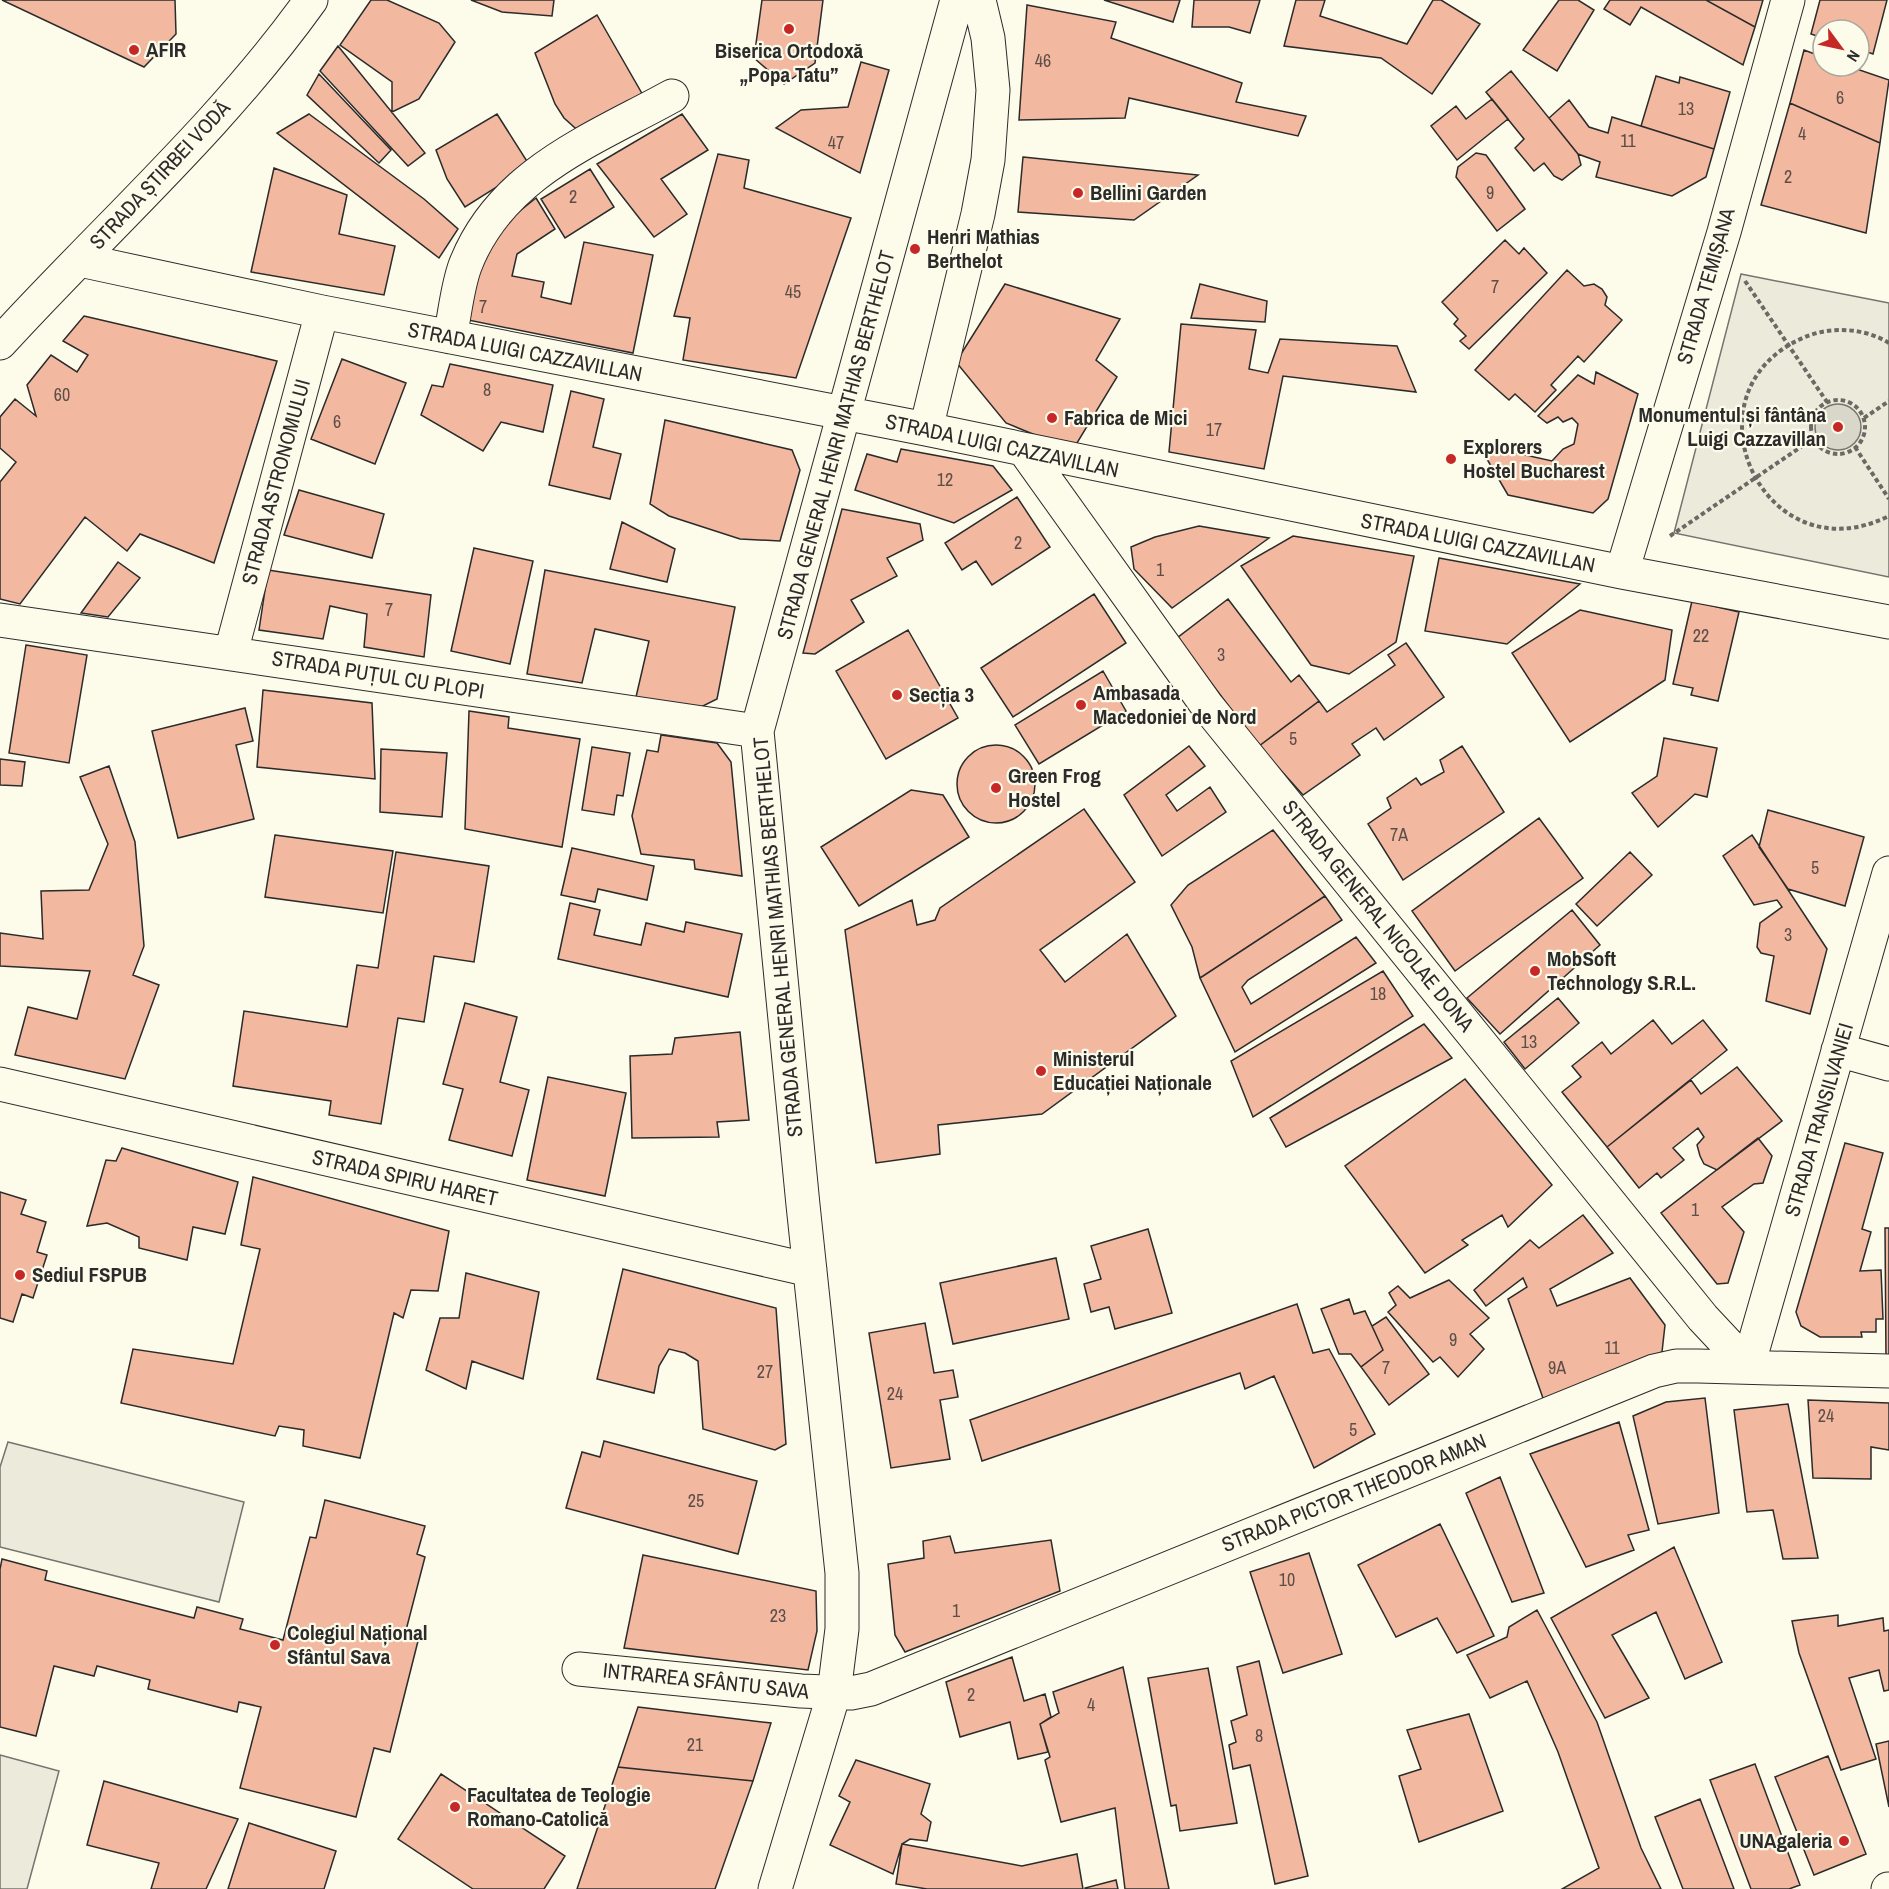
<svg xmlns="http://www.w3.org/2000/svg" width="1889" height="1889" viewBox="0 0 1889 1889" font-family="'Archivo Narrow',sans-serif">
<rect width="100%" height="100%" fill="#fdfbea"/>
<path fill="#ecebdb" stroke="#74746e" stroke-width="1.5" d="M1741,274L1889,303V577L1674,533Z
M8,1442L244,1502L219,1602L0,1547V1467Z"/>
<path fill="#eceadb" stroke="#74746e" stroke-width="1.5" d="M0,1755L59,1771L27,1889H0Z"/>
<path fill="#d8d7c9" stroke="#74746e" stroke-width="1.5" d="M1815 427a23 23 0 1 1 46 0a23 23 0 1 1-46 0Z"/>
<path fill="#f2b8a0" stroke="#2b2b2b" stroke-width="1.5" d="M2,0H175L176,34L144,67Z
M371,0H387L439,23L455,42L419,99L392,112V82L340,45Z
M471,0H554L552,16L502,12Z
M762,0H823L815,63L784,84L754,58Z
M1104,0H1180L1173,22Z
M1194,0H1260L1250,33L1229,27H1192Z
M1296,0H1325L1320,16L1407,44L1433,0H1441L1480,24L1432,94L1381,58L1284,46Z
M1559,0H1578L1594,10L1557,71L1523,50Z
M1610,0H1706L1755,27L1743,65L1641,7L1630,25L1604,9Z
M1706,0H1763L1755,27Z
M1820,0H1887L1873,54L1859,49V30H1823V38L1811,34Z
M1027,5L1116,22L1111,38L1242,83L1236,102L1306,116L1298,136L1129,98L1125,118L1019,120Z
M597,15L644,97L583,135L564,118L555,104L535,53Z
M338,46L425,153L408,166L320,71Z
M1804,50L1823,57V66H1848L1889,80L1880,143L1790,103Z
M861,62L889,70L860,173L776,128L801,110L848,107Z
M1511,71L1578,154L1581,165L1562,180L1554,176L1544,163L1534,171L1515,148L1524,139L1486,92Z
M319,74L391,150L379,163L307,95Z
M1656,76L1679,83L1680,77L1730,92L1714,149L1641,126Z
M1492,99L1508,119L1457,160L1431,126L1456,106L1466,119Z
M1569,100L1589,127L1608,133L1612,117L1714,149L1706,177L1672,196L1596,177L1600,162L1578,154L1549,118Z
M1790,103L1880,143L1866,233L1761,205Z
M309,114L424,199L458,229L439,258L277,133Z
M497,114L530,166L465,207L447,179L436,150Z
M682,114L708,150L661,179L687,214L654,237L597,164Z
M1476,153L1486,155L1525,209L1497,231L1456,177L1458,167Z
M718,154L749,160L744,188L851,218L796,378L683,360L690,318L674,316Z
M1023,157L1198,175L1134,220L1018,212Z
M274,168L347,195L339,234L395,246L384,295L251,272Z
M590,169L614,207L565,238L541,199Z
M536,198L555,229L517,254L512,276L544,282L541,297L571,304L584,242L653,255L633,353L468,320L486,238Z
M1505,240L1519,254L1524,248L1547,273L1469,349L1460,341L1466,336L1454,324L1458,319L1442,302Z
M1567,270L1584,286L1594,284L1602,289L1607,297L1605,305L1622,320L1584,362L1578,356L1551,385L1556,390L1535,412L1515,394L1509,400L1475,370Z
M1005,284L1120,319L1096,360L1117,377L1077,443L1050,441L1006,423L956,362Z
M1200,284L1267,301L1265,322L1191,318Z
M84,316L277,361L214,563L140,534L127,551L85,517L20,604L0,599V482L16,462L0,448V417L15,399L36,416L27,385L51,355L77,372L88,355L63,341Z
M1181,324L1256,330L1249,369L1268,373L1280,339L1397,346L1416,392L1283,376L1264,469L1169,452Z
M342,359L406,383L375,464L311,439Z
M450,364L553,385L543,432L501,422L483,451L421,415L432,385L443,387Z
M1596,372L1638,394L1608,499L1593,513L1508,495L1484,454L1490,447L1552,461L1563,449L1574,444L1578,424L1572,418L1563,422L1558,417L1547,423L1538,416L1578,375L1594,384Z
M571,391L604,399L593,447L621,454L610,499L549,485Z
M665,420L792,450L800,470L780,541L740,539L669,516L650,504Z
M901,449L993,466L1012,490L954,523L855,490L867,454L897,462Z
M299,490L384,514L372,558L284,535Z
M1017,497L1050,547L992,585L976,561L962,570L945,543Z
M842,509L920,524L923,540L887,558L897,576L851,600L864,622L815,654L803,653Z
M622,522L675,549L667,582L610,569Z
M1199,526L1269,538L1172,608L1134,569L1131,547L1155,537Z
M1293,536L1414,556L1396,642L1349,674L1311,665L1241,566Z
M474,548L533,561L510,664L451,651Z
M1439,558L1580,584L1507,644L1425,631Z
M118,562L140,578L108,617L81,613Z
M268,570L431,595L424,657L364,647L367,614L330,606L323,639L259,630Z
M545,570L735,607L717,699L695,710L636,697L649,641L595,629L582,683L527,674Z
M1094,594L1126,643L1013,717L981,668Z
M1228,599L1291,682L1299,675L1319,701L1259,746L1177,638Z
M1692,601L1739,612L1718,701L1691,695L1693,688L1673,684Z
M1580,610L1672,630L1665,680L1570,742L1512,653Z
M908,630L958,718L886,759L836,671Z
M1406,643L1444,697L1384,740L1376,728L1352,744L1360,755L1303,795L1259,746L1319,701L1327,712L1395,665L1388,655Z
M26,645L87,655L69,763L9,753Z
M1103,671L1126,711L1039,764L1015,725Z
M263,690L372,703L375,779L257,767Z
M245,708L253,741L236,745L254,819L178,838L152,731Z
M469,711L509,717L508,728L580,739L562,847L465,829Z
M661,735L717,743L731,762L742,876L695,869L694,860L641,854L632,816L647,750L658,752Z
M1664,738L1717,748L1707,797L1695,794L1658,827L1632,793L1657,776Z
M957 784a39 39 0 1 1 78 0a39 39 0 1 1-78 0Z
M1189,746L1205,766L1166,795L1177,811L1210,787L1226,812L1162,856L1124,795Z
M1462,746L1504,812L1403,880L1368,824L1391,808L1387,798L1416,778L1421,785L1444,772L1440,760Z
M592,747L630,753L623,796L617,795L614,815L582,810Z
M381,749L447,753L442,817L380,812Z
M0,759L25,762L22,786L0,785Z
M109,766L135,842L144,946L133,975L159,985L125,1079L15,1055L28,1007L77,1019L90,971L0,966V933L43,939L41,891L89,890L108,844L80,777Z
M911,790L943,795L969,837L859,906L821,847Z
M1084,809L1135,882L1040,950L1065,982L1127,934L1176,1016L1042,1114L938,1125L940,1154L876,1163L845,930L912,900L917,925L935,920L940,908Z
M1768,810L1864,837L1845,906L1788,889L1759,847Z
M1539,818L1583,878L1455,971L1412,911Z
M1273,830L1325,896L1200,978L1192,947L1171,905L1188,885Z
M275,835L393,851L383,913L265,897Z
M1752,835L1827,949L1810,1014L1766,1001L1774,956L1761,953L1757,947L1760,923L1782,907L1777,900L1754,905L1723,856Z
M572,848L654,866L647,900L598,889L595,902L561,895Z
M396,852L489,866L474,962L434,956L424,1022L398,1018L381,1124L329,1115L331,1101L233,1086L244,1011L347,1027L357,965L378,968Z
M1630,852L1652,875L1597,926L1576,904Z
M1325,896L1342,920L1248,980L1242,987L1251,1004L1356,937L1376,963L1235,1052L1200,978Z
M570,903L600,910L594,935L641,945L646,923L684,932L686,922L742,934L728,997L558,959Z
M1572,910L1600,945L1500,1034L1467,998Z
M1383,971L1413,1016L1253,1117L1231,1061Z
M1558,998L1579,1023L1525,1069L1504,1042Z
M465,1003L517,1017L500,1082L529,1090L512,1156L449,1140L463,1089L443,1084Z
M1653,1020L1672,1044L1703,1020L1727,1050L1607,1147L1562,1092L1581,1077L1572,1066L1602,1042L1611,1054Z
M1424,1024L1452,1058L1286,1147L1270,1118Z
M740,1032L749,1120L717,1122L719,1137L632,1138L630,1056L672,1054L675,1038Z
M1737,1067L1782,1121L1717,1170L1704,1164L1700,1156L1697,1145L1704,1137L1698,1128L1673,1148L1684,1160L1661,1178L1657,1173L1639,1188L1607,1147L1691,1080L1701,1094Z
M548,1077L626,1093L605,1196L527,1180Z
M1465,1079L1552,1185L1508,1227L1502,1215L1462,1240L1468,1245L1425,1273L1345,1166Z
M1758,1138L1772,1156L1763,1183L1754,1184L1722,1207L1744,1232L1728,1283L1717,1284L1661,1213Z
M1845,1143L1883,1153L1862,1229L1871,1232L1860,1271L1881,1270L1883,1319H1876V1332H1861L1862,1337H1820L1801,1326L1796,1312Z
M122,1148L238,1182L225,1234L193,1227L187,1260L139,1248V1237L107,1223L87,1226L106,1160L116,1161Z
M253,1177L449,1231L438,1291L411,1290L403,1318L394,1313L360,1458L303,1446L304,1430L279,1426L275,1436L121,1403L133,1349L233,1364L260,1249L241,1245Z
M0,1192L26,1200L21,1214L46,1222L37,1252L47,1255L33,1298L22,1294L13,1322L0,1318Z
M1583,1215L1613,1253L1550,1289L1557,1306L1630,1278L1665,1325L1662,1352L1544,1401L1508,1299L1527,1287L1523,1278L1486,1306L1474,1290L1530,1240L1539,1248Z
M1885,1228H1889V1358H1886Z
M1148,1229L1172,1313L1115,1329L1109,1307L1091,1312L1084,1284L1101,1279L1091,1246Z
M1056,1258L1069,1319L953,1344L940,1283Z
M623,1269L776,1308L786,1444L775,1450L703,1429L698,1361L685,1353L669,1349L659,1366L654,1393L597,1379Z
M466,1273L539,1292L523,1379L472,1361L466,1389L426,1370L440,1318H459Z
M1449,1280L1489,1318L1470,1334L1484,1349L1458,1377L1440,1357L1433,1362L1388,1312L1396,1305L1389,1293L1398,1286L1410,1298Z
M1349,1299L1354,1314L1365,1311L1383,1350L1361,1367L1351,1354H1339L1321,1309Z
M1297,1304L1313,1353L1329,1349L1375,1434L1314,1468L1274,1376L1245,1389L1240,1373L982,1461L970,1420Z
M1386,1317L1429,1374L1389,1405L1361,1367L1383,1350L1372,1326Z
M925,1323L934,1373L953,1370L958,1397L940,1400L950,1459L891,1468L869,1333Z
M1705,1398L1719,1513L1658,1524L1633,1416L1666,1402Z
M1808,1400L1889,1403V1450L1871,1447V1479L1813,1478Z
M1788,1404L1818,1558L1783,1559L1773,1510L1747,1512L1734,1410Z
M1619,1422L1649,1530L1628,1535L1634,1550L1586,1567L1530,1454Z
M604,1441L757,1481L738,1554L566,1508L582,1452L600,1457Z
M1500,1477L1544,1593L1512,1602L1466,1493Z
M325,1500L425,1526L417,1554L425,1557L404,1638L418,1641L390,1752L374,1748L356,1817L240,1788L261,1707L239,1702L237,1712L148,1689L150,1680L97,1666L94,1676L54,1666L36,1736L0,1727V1569L2,1559L47,1571L45,1580L194,1618L197,1607L243,1619L240,1629L283,1640L310,1537L316,1538Z
M1440,1524L1494,1636L1457,1653L1437,1618L1396,1637L1358,1565Z
M950,1536L955,1553L1051,1540L1060,1591L905,1652L895,1635L888,1564L924,1558L923,1541Z
M1674,1547L1722,1662L1685,1679L1656,1612L1612,1635L1649,1698L1605,1718L1551,1618Z
M1309,1553L1342,1654L1283,1673L1250,1572Z
M643,1555L816,1591L817,1631L808,1670L624,1648Z
M1537,1610L1597,1722L1641,1848L1661,1889H1562L1599,1868L1558,1752L1527,1681L1490,1698L1467,1655L1507,1637L1509,1627Z
M1838,1615V1626L1883,1618L1884,1631L1889,1630V1690L1884,1691L1879,1670L1849,1678L1876,1759L1841,1770L1799,1653L1792,1621Z
M1012,1657L1024,1701L1045,1694L1051,1717L1040,1724L1048,1752L1018,1759L1010,1722L960,1737L946,1682Z
M1259,1661L1308,1876L1275,1884L1250,1765L1233,1769L1229,1745L1236,1742L1231,1721L1247,1715L1237,1667Z
M1123,1667L1169,1889H1125L1115,1808L1061,1822L1045,1760L1050,1757L1040,1724L1059,1713L1053,1692Z
M1208,1668L1237,1823L1180,1831L1176,1805L1171,1806L1148,1678Z
M638,1707L771,1723L753,1781L618,1767Z
M1469,1714L1503,1811L1419,1842L1399,1776L1421,1769L1407,1730Z
M1889,1741V1807L1876,1744Z
M1828,1756L1866,1854L1814,1875L1775,1777Z
M856,1760L930,1784L921,1814L931,1822L927,1841L910,1839L902,1844L893,1874L830,1845L850,1802L839,1796Z
M1755,1764L1800,1885L1789,1889H1751L1710,1780Z
M618,1767L753,1781L715,1889H577Z
M441,1774L565,1856L544,1889H473L398,1839Z
M104,1781L238,1819L206,1889H151L159,1863L87,1845Z
M1700,1799L1734,1889H1683L1655,1817Z
M249,1823L336,1851L324,1889H228Z
M902,1844L1022,1866L1077,1854L1083,1889H927L896,1884Z
M1116,1880L1118,1889H1085V1888Z"/>
<g fill="none" stroke-linecap="round" stroke-linejoin="round">
<g stroke="#2b2b2b" stroke-width="35">
<path id="minor" d="M80,260L322,312L926,429L1622,572L1889,622
M450,337C455,314 457,288 465,266C500,174 592,140 672,96
M926,429L978,214L988,160L993,90L988,38L979,0
M1025,451L1208,707L1703,1318L1748,1366
M1622,572L1724,232L1788,0
M0,620L757,731
M231,652L322,312
M1838,1050L1889,1064
M0,1084L810,1270
M1748,1366L1889,873
M579,1669L801,1691L851,1693L871,1689L1654,1371L1676,1366H1698L1889,1371
M775,1889L834,1693L842,1629V1573L803,1205L757,731L957,0
M1888,1889H1889"/>
</g>
<g stroke="#2b2b2b" stroke-width="35">
<path id="major" d="M0,343C104,229 221,126 311,0"/>
</g>
<path stroke="#6a6964" stroke-width="4" stroke-dasharray="4.5 3" stroke-linecap="butt" d="M1745,281L1827,402
M1889,343C1865,328 1831,326 1805,337C1678,390 1762,579 1889,516
M1811 427a27 27 0 1 1 54 0a27 27 0 1 1-54 0Z
M1864,418L1889,401
M1855,447L1889,499
M1670,536L1814,438"/>
<use href="#minor" stroke="#fdfbea" stroke-width="33"/>
<use href="#major" stroke="#fdfbea" stroke-width="33"/>
</g>
<g fill="#c62828" stroke="#fdfbea" stroke-width="2">
<circle cx="789" cy="29" r="6"/>
<circle cx="134" cy="50" r="6"/>
<circle cx="1078" cy="193" r="6"/>
<circle cx="915" cy="249" r="6"/>
<circle cx="1052" cy="418" r="6"/>
<circle cx="1838" cy="427" r="6"/>
<circle cx="1451" cy="459" r="6"/>
<circle cx="897" cy="695" r="6"/>
<circle cx="1081" cy="705" r="6"/>
<circle cx="996" cy="788" r="6"/>
<circle cx="1535" cy="971" r="6"/>
<circle cx="1041" cy="1071" r="6"/>
<circle cx="20" cy="1275" r="6"/>
<circle cx="275" cy="1645" r="6"/>
<circle cx="455" cy="1807" r="6"/>
<circle cx="1844" cy="1841" r="6"/>
</g>
<g text-anchor="middle" stroke-width="4.5" stroke-linejoin="round" paint-order="stroke">
<g font-size="18" fill="#5d4e48">
<text x="1043" y="67">46</text>
<text x="1840" y="104">6</text>
<text x="1686" y="115">13</text>
<text x="1802" y="140">4</text>
<text x="1628" y="147">11</text>
<text x="836" y="149">47</text>
<text x="1788" y="183">2</text>
<text x="1490" y="199">9</text>
<text x="573" y="203">2</text>
<text x="1495" y="293">7</text>
<text x="793" y="298">45</text>
<text x="483" y="313">7</text>
<text x="487" y="396">8</text>
<text x="62" y="401">60</text>
<text x="337" y="428">6</text>
<text x="1214" y="436">17</text>
<text x="945" y="486">12</text>
<text x="1018" y="549">2</text>
<text x="1160" y="576">1</text>
<text x="389" y="616">7</text>
<text x="1701" y="642">22</text>
<text x="1221" y="661">3</text>
<text x="1293" y="745">5</text>
<text x="1399" y="841">7A</text>
<text x="1815" y="874">5</text>
<text x="1788" y="941">3</text>
<text x="1378" y="1000">18</text>
<text x="1529" y="1048">13</text>
<text x="1695" y="1216">1</text>
<text x="1453" y="1346">9</text>
<text x="1612" y="1354">11</text>
<text x="1386" y="1374">7</text>
<text x="1557" y="1374">9A</text>
<text x="765" y="1378">27</text>
<text x="895" y="1400">24</text>
<text x="1826" y="1422">24</text>
<text x="1353" y="1436">5</text>
<text x="696" y="1507">25</text>
<text x="1287" y="1586">10</text>
<text x="956" y="1617">1</text>
<text x="778" y="1622">23</text>
<text x="971" y="1701">2</text>
<text x="1091" y="1711">4</text>
<text x="1259" y="1742">8</text>
<text x="695" y="1751">21</text>
</g>
<g font-size="21" font-weight="bold" fill="#2b2b2b" stroke="#fdfbea" text-anchor="start">
<text x="146" y="57">AFIR</text>
<text x="789" y="58" text-anchor="middle">Biserica Ortodoxă<tspan x="789" dy="24">„Popa Tatu”</tspan></text>
<text x="1090" y="200">Bellini Garden</text>
<text x="927" y="244">Henri Mathias<tspan x="927" dy="24">Berthelot</tspan></text>
<text x="1826" y="422" text-anchor="end">Monumentul și fântâna<tspan x="1826" dy="24">Luigi Cazzavillan</tspan></text>
<text x="1064" y="425">Fabrica de Mici</text>
<text x="1463" y="454">Explorers<tspan x="1463" dy="24">Hostel Bucharest</tspan></text>
<text x="1093" y="700">Ambasada<tspan x="1093" dy="24">Macedoniei de Nord</tspan></text>
<text x="909" y="702">Secția 3</text>
<text x="1008" y="783">Green Frog<tspan x="1008" dy="24">Hostel</tspan></text>
<text x="1547" y="966">MobSoft<tspan x="1547" dy="24">Technology S.R.L.</tspan></text>
<text x="1053" y="1066">Ministerul<tspan x="1053" dy="24">Educației Naționale</tspan></text>
<text x="32" y="1282">Sediul FSPUB</text>
<text x="287" y="1640">Colegiul Național<tspan x="287" dy="24">Sfântul Sava</tspan></text>
<text x="467" y="1802">Facultatea de Teologie<tspan x="467" dy="24">Romano-Catolică</tspan></text>
<text x="1832" y="1848" text-anchor="end">UNAgaleria</text>
</g>
<g font-size="21" fill="#2b2b2b" stroke="#fdfbea">
<text transform="translate(160 175) rotate(-47)" y="7">STRADA ȘTIRBEI VODĂ</text>
<text transform="translate(1706 286) rotate(-74)" y="7">STRADA TEMIȘANA</text>
<text transform="translate(525 352) rotate(11)" y="7">STRADA LUIGI CAZZAVILLAN</text>
<text transform="translate(836 445) rotate(-75)" y="7">STRADA GENERAL HENRI MATHIAS BERTHELOT</text>
<text transform="translate(1002 446) rotate(12)" y="7">STRADA LUIGI CAZZAVILLAN</text>
<text transform="translate(276 482) rotate(-75)" y="7">STRADA ASTRONOMULUI</text>
<text transform="translate(1478 543) rotate(11)" y="7">STRADA LUIGI CAZZAVILLAN</text>
<text transform="translate(378 675) rotate(9)" y="7">STRADA PUȚUL CU PLOPI</text>
<text transform="translate(1378 916) rotate(51)" y="7">STRADA GENERAL NICOLAE DONA</text>
<text transform="translate(778 937) rotate(-95)" y="7">STRADA GENERAL HENRI MATHIAS BERTHELOT</text>
<text transform="translate(1819 1120) rotate(-74)" y="7">STRADA TRANSILVANIEI</text>
<text transform="translate(405 1178) rotate(13)" y="7">STRADA SPIRU HARET</text>
<text transform="translate(1354 1493) rotate(-22)" y="7">STRADA PICTOR THEODOR AMAN</text>
<text transform="translate(706 1681) rotate(6)" y="7">INTRAREA SFÂNTU SAVA</text>
</g>
</g>
<g transform="translate(1841 48) rotate(123)"><circle r="28" fill="#fdfbea" stroke="#a9a89e" stroke-width="1.5"/>
<path d="M0-4.5L10 22L0 15L-10 22Z" fill="#c62828"/>
<text y="-9" font-size="16" font-weight="bold" text-anchor="middle" fill="#2b2b2b">N</text>
</g>
</svg>
